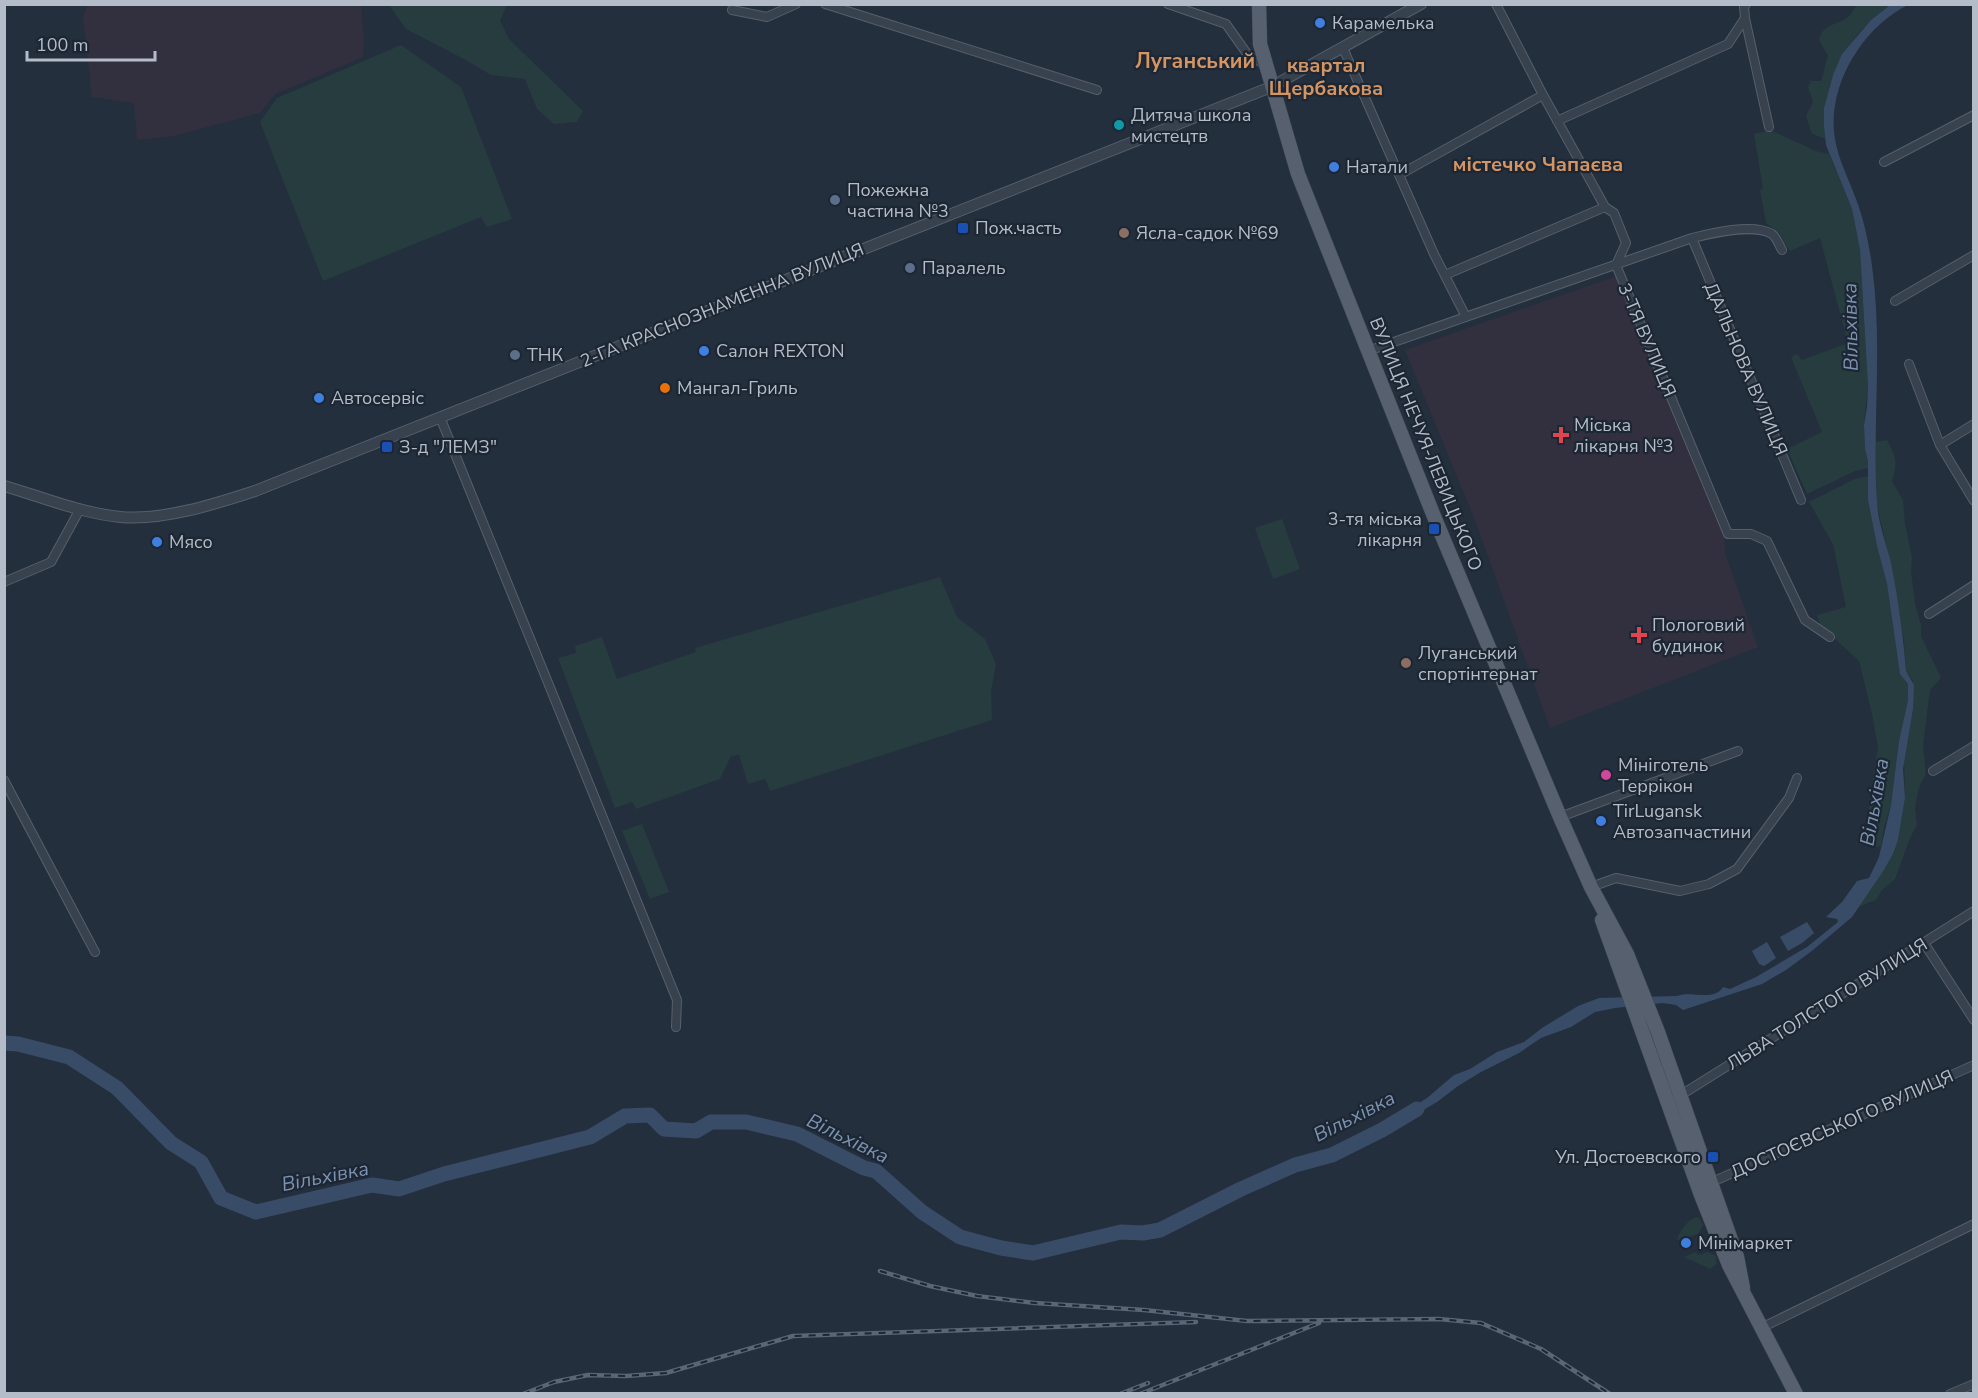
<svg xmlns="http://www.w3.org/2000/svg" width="1978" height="1398" viewBox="0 0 1978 1398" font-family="'Nunito Sans',sans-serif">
<rect width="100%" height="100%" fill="#242f3e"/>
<path fill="#32303f" d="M88,4L361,5L364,42L363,57L275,94L260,113L173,136L137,140L134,103L92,97L83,17Z
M1617,276L1724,533L1725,553L1758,647L1550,728L1475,520L1405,350Z"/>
<path fill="#263c3f" d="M389,5H507L500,21L509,39L583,111L577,122L554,124L537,109L525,79L491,75L466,60L406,29Z
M1857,5H1890C1847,35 1818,85 1826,139L1812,134L1806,116L1813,102L1808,87L1811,81H1821C1825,72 1824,65 1828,56L1819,40C1822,24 1838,25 1848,17C1852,14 1854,8 1857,5Z
M401,45L461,87L512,219L487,227L481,217L323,281L260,122L277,98Z
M1770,130L1816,151L1829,154L1852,209L1860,250L1868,386L1864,423L1865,449L1869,468L1855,471L1807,494L1787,449L1822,432L1791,357L1797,354L1802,360L1848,343L1820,238L1790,251L1778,232L1766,223L1760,190L1763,189L1754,134Z
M1887,440C1896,456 1898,464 1892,481L1903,500L1905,524L1912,557L1911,571L1915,603L1921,625V636L1941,678L1930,690L1923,745L1926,774L1919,787L1915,807L1917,825L1910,838L1895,879L1882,890L1876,900L1858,907L1884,870L1893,854L1898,840L1905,798L1904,757L1913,709V681L1906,671L1904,642L1892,569L1877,505L1875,442Z
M1869,476L1868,500L1877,546L1887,584L1900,673L1908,684V700L1899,741L1891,805L1884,827L1881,846L1877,847L1866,839L1872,783L1878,748L1872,714L1859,661L1820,625L1817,615L1846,607L1833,544L1809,502L1855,479Z
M1282,519L1300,569L1273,579L1255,528Z
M940,577L957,617L985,639L996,664L991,692L992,720L770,791L765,779L748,784L739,755L731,756L720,779L636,809L632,802L615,808L558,658L576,653L575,646L602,637L617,679L696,652L695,648Z
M642,824L669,892L650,899L622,831Z
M1697,1217L1700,1219L1703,1225L1698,1234L1677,1240C1679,1232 1688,1219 1697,1217Z
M1696,1252L1698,1255L1708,1252L1716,1256L1717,1264L1710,1269L1684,1257Z"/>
<path fill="#394c67" d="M1890,5H1908C1869,24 1838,69 1834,113C1831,147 1845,169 1856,199C1864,220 1869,244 1872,266C1883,344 1872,423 1877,502C1878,523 1886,542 1891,563C1898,598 1903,635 1906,671L1914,685L1913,709L1903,769L1905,798L1898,840L1893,854L1884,870L1852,917L1813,950L1786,970L1762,984L1683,1010L1676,1005L1663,1003L1615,1008L1595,1012L1571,1027L1541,1038L1519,1053L1481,1072L1458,1086L1437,1102L1401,1123L1397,1117L1427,1098L1454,1075L1470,1069L1497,1052L1524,1042L1542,1028L1578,1006L1599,998L1677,996C1690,990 1714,1002 1723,987L1730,989L1756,977L1807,947L1838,922L1837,919L1826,917L1842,902L1857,881L1869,878L1879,857L1891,805L1899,741L1908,700V684L1900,674L1887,584L1877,546L1868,500V462L1865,449L1864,425L1867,407L1868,386L1860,250L1852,209L1826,145L1824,126V108L1833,75L1842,54L1871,20Z
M1807,922L1814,933L1802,943L1788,951L1780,937Z
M1767,942L1776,958L1764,966L1759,964L1752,951Z"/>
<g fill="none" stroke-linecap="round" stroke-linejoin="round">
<path stroke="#394c67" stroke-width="15" d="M4,1043L18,1044L69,1057L117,1088L171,1143L201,1162L221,1198L256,1212L372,1185L399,1189L444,1174L590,1137L625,1116L650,1115L664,1129L696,1131L711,1122H746L797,1134L864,1168L876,1171L922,1212L960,1237L1001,1248L1033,1253L1121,1232L1143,1233L1160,1230L1241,1189L1295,1165L1332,1155L1382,1130L1417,1109"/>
<g stroke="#565f6c" stroke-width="10">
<path id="minor" d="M825,4L1097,90
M1168,4L1226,24L1248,55L1266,65
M1496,4L1543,95L1605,207L1614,213L1626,243L1616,265L1728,534H1751L1767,541L1805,620L1830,637
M1746,4L1744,7L1745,18L1769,127
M732,10L767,17L796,4
M1343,48L1434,254L1466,317
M1557,121L1728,44L1745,18
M1884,162L1974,115
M1399,175L1543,95
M1692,238L1801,500
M1445,275L1605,207
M1895,301L1974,255
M1368,351L1692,238C1712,233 1753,223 1772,234C1777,238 1779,245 1782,250
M1909,364L1940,445L1974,501
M440,417L677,1000L676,1027
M1940,445L1974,424
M4,582L51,562L80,509
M1929,614L1974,585
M1933,771L1974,746
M4,780L95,952
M1560,817L1738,751
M1591,887L1616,878L1680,891L1709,884L1737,869L1789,798L1797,778
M1924,943L1974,1020
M1681,1095L1974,911
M1710,1183L1974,1065
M1763,1327L1974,1224
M1950,1394L1974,1384"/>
</g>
<g stroke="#565f6c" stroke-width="12">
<path id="tertiary" d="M4,486C42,497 81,513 120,517C163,521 215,504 255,491L1271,87L1421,4"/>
</g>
<g stroke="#414a57" stroke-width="15">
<path id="primary" d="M1259,4L1260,44L1298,174L1433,514L1560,817L1591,887L1627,954L1658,1032L1737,1257L1743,1288
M1602,920L1701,1195L1729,1265L1796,1394"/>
</g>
<use href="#minor" stroke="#38414e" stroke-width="8"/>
<use href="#tertiary" stroke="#38414e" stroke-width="10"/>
<use href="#primary" stroke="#56606e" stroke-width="14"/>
<g stroke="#5a6575" stroke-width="4.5">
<path id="rail" d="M880,1271L930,1286L977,1296L1035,1303L1144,1310L1247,1321L1439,1319L1481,1323L1541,1349L1610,1394
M523,1394L554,1382L588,1375L626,1376L666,1373L793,1336L1196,1322
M1120,1394L1148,1383
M1140,1394L1319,1323"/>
</g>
<use href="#rail" stroke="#1d2633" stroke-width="2" stroke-dasharray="7" stroke-linecap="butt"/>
</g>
<g fill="#3f7fe0" stroke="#1d2633" stroke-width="2">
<circle cx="1320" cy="23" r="6"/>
<circle cx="1334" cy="167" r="6"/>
<circle cx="704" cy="351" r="6"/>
<circle cx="319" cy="398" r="6"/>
<circle cx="157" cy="542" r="6"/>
<circle cx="1601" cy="821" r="6"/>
<circle cx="1686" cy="1243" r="6"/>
</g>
<circle fill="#0f9aa8" stroke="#1d2633" stroke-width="2" cx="1119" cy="125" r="6"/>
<g fill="#5c6f8a" stroke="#1d2633" stroke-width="2">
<circle cx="835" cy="200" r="6"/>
<circle cx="910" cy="268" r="6"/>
<circle cx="515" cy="355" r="6"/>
</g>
<g fill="#1a4fb4" stroke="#1d2633" stroke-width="2">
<rect x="957" y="222" width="12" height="12" rx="3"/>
<rect x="381" y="441" width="12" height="12" rx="3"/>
<rect x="1428" y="523" width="12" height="12" rx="3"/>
<rect x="1707" y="1151" width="12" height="12" rx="3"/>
</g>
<g fill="#8d6e63" stroke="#1d2633" stroke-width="2">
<circle cx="1124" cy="233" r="6"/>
<circle cx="1406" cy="663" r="6"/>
</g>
<circle fill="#e8710a" stroke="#1d2633" stroke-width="2" cx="665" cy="388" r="6"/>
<g fill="#e0444e" stroke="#1d2633" stroke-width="2">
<path d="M1558 426h6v6h6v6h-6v6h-6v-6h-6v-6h6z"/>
<path d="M1636 626h6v6h6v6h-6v6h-6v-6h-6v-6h6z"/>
</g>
<circle fill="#d1479c" stroke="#1d2633" stroke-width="2" cx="1606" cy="775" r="6"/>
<g text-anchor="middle" stroke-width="4.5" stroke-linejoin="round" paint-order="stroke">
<g font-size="18" fill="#b4bcc9" stroke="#1d2633" text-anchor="start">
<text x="1332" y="29">Карамелька</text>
<text x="1131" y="121">Дитяча школа<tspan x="1131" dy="21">мистецтв</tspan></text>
<text x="1346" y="173">Натали</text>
<text x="847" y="196">Пожежна<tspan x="847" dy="21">частина №3</tspan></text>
<text x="975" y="234">Пож.часть</text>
<text x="1136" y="239">Ясла-садок №69</text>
<text x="922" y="274">Паралель</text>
<text x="716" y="357">Салон REXTON</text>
<text x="527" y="361">ТНК</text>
<text x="677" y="394">Мангал-Гриль</text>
<text x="331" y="404">Автосервіс</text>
<text x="1574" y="431">Міська<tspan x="1574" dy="21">лікарня №3</tspan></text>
<text x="399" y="453">З-д "ЛЕМЗ"</text>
<text x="1422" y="525" text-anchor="end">3-тя міська<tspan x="1422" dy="21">лікарня</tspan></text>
<text x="169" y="548">Мясо</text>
<text x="1652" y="631">Пологовий<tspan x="1652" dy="21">будинок</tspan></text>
<text x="1418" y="659">Луганський<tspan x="1418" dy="21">спортінтернат</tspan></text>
<text x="1618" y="771">Мініготель<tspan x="1618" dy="21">Террікон</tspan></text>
<text x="1613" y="817">TirLugansk<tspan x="1613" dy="21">Автозапчастини</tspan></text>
<text x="1701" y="1163" text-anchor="end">Ул. Достоевского</text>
<text x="1698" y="1249">Мінімаркет</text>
</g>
<g font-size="18" fill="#b4bcc9" stroke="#1d2633">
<text transform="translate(722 305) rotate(-22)" y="6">2-ГА КРАСНОЗНАМЕННА ВУЛИЦЯ</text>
<text transform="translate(1647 340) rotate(67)" y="6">3-ТЯ ВУЛИЦЯ</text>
<text transform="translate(1746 369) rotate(67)" y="6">ДАЛЬНОВА ВУЛИЦЯ</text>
<text transform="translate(1426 444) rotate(68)" y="6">ВУЛИЦЯ НЕЧУЯ-ЛЕВИЦЬКОГО</text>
<text transform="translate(1827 1004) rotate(-32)" y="6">ЛЬВА ТОЛСТОГО ВУЛИЦЯ</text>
<text transform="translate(1842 1124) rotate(-24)" y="6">ДОСТОЄВСЬКОГО ВУЛИЦЯ</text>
</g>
<g font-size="20" font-weight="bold" fill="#d59563" stroke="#1d2633">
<text x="1326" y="72">квартал<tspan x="1326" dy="23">Щербакова</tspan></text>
<text x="1538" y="171">містечко Чапаєва</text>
</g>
<g font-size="20" font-style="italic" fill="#7c92b1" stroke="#1d2633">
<text transform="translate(1850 327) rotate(-91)" y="7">Вільхівка</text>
<text transform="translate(1874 802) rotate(-80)" y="7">Вільхівка</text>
<text transform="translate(1354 1116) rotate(-27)" y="7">Вільхівка</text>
<text transform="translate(848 1138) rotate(26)" y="7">Вільхівка</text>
<text transform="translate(325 1176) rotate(-11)" y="7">Вільхівка</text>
</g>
<g font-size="21" font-weight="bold" fill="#d59563" stroke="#1d2633">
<text x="1195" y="68">Луганський</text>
</g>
</g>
<rect width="1978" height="1398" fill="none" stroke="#b4bcc9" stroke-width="12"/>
<path d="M27 51v9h128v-9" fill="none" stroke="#b4bcc9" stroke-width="3"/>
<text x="36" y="51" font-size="18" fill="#b4bcc9" stroke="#1d2633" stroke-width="4.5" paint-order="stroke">100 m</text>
</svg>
